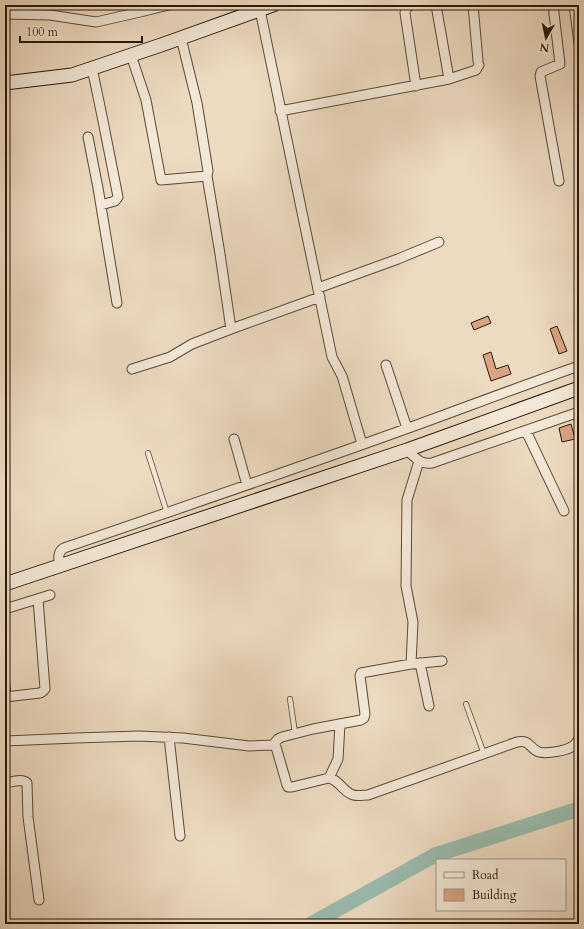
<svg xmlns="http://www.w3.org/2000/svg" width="584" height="929" viewBox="0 0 584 929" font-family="Cardo,serif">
<rect width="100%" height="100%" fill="#eddbc1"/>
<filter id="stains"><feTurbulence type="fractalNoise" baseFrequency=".005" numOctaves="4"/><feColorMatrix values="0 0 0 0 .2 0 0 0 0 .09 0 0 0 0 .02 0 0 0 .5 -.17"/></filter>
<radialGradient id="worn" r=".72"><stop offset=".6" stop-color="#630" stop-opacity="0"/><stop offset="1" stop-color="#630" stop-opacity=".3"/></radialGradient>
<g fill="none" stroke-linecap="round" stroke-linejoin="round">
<path stroke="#9abbae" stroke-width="15" d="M311,924L435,855L579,809"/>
</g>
<path fill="#d9a482" stroke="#29170b" d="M488,316L491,323L474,330L471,323Z
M557,326L567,351L559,354L550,329Z
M491,352L496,369L508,365L511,374L491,381L483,355Z
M571,424L575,439L562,442L559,428Z"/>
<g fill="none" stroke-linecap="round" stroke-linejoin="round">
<g stroke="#5a4838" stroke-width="6">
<path id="lane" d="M148,453L167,513
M290,699L295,733
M466,704L484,754"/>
</g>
<g stroke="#5a4838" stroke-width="11">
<path id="street" d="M259,5L332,357L342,376L362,444
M411,5L406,8L405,13L416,86
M436,5L449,79
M473,5L478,61
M553,5L560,64L541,72L540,76L559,181
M574,5L579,43
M5,14L50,15L96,22L140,12L169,5
M181,38L197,103L208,171L207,176L220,254L231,329
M131,55L146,100L161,180L207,176
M92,68L102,116L118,197L115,201L101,205
M280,111L449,79L476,70L479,65
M88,137L98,188L117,303
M318,288L398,259L439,242
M386,365L407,428
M132,369L170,357L192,344L231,329L320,297
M526,431L564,511
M234,439L247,485
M407,450C415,457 420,465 432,463L579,412
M59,566C59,559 57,552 64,548C181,508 298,468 414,426C469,406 524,385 579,366
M5,609L50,595
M420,663L429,706
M411,664L413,622L406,586L407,500L419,461
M5,685L6,696
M5,697L40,693L42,692L45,689L38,599
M169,737L180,836
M5,741L76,738L139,736L183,738L249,746L273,745L276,747L287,785L288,787H292L329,778C339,780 342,790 351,794C356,797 362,795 368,795L517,742C531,739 529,749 539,752C547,754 566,751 573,746C576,744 577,742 579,739
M273,745L278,739L282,737L313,729L361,720L364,718L365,714L360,676L361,673L411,664L442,661
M329,778L338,759L340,724
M5,783C12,782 22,778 27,783L28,817L39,900"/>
</g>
<g stroke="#29170b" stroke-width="15">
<path id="secondary" d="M5,83L72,75L164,44L273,5
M5,584L407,450L579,388"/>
</g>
<use href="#lane" stroke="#f3e8d7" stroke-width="4.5"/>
<use href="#street" stroke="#f3e8d7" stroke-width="9"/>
<use href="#secondary" stroke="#f3e8d7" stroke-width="13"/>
</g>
<rect width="584" height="929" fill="none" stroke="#eddbc1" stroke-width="20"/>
<rect x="6" y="6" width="572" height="917" fill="none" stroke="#29170b" stroke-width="2"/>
<rect x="10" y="10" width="564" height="909" fill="none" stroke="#29170b"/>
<rect x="436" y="859" width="130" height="52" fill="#f3e8d7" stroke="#a29485"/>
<rect x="444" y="872" width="20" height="6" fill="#f3e8d7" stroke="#a29485"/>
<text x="472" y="879" font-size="12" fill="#29170b">Road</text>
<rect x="444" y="889" width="20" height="12" fill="#d9a482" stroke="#a29485"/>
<text x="472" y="899" font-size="12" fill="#29170b">Building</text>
<g transform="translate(546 38) rotate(189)" stroke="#f3e8d7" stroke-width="3" paint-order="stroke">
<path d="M0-3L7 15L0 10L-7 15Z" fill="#29170b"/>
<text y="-6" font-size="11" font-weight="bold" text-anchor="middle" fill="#29170b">N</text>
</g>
<path d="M20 36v6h122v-6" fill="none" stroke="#29170b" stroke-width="2"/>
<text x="26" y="36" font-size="12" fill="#29170b" stroke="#f3e8d7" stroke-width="3" paint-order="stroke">100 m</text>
<rect width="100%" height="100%" filter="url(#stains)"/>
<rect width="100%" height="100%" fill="url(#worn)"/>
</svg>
